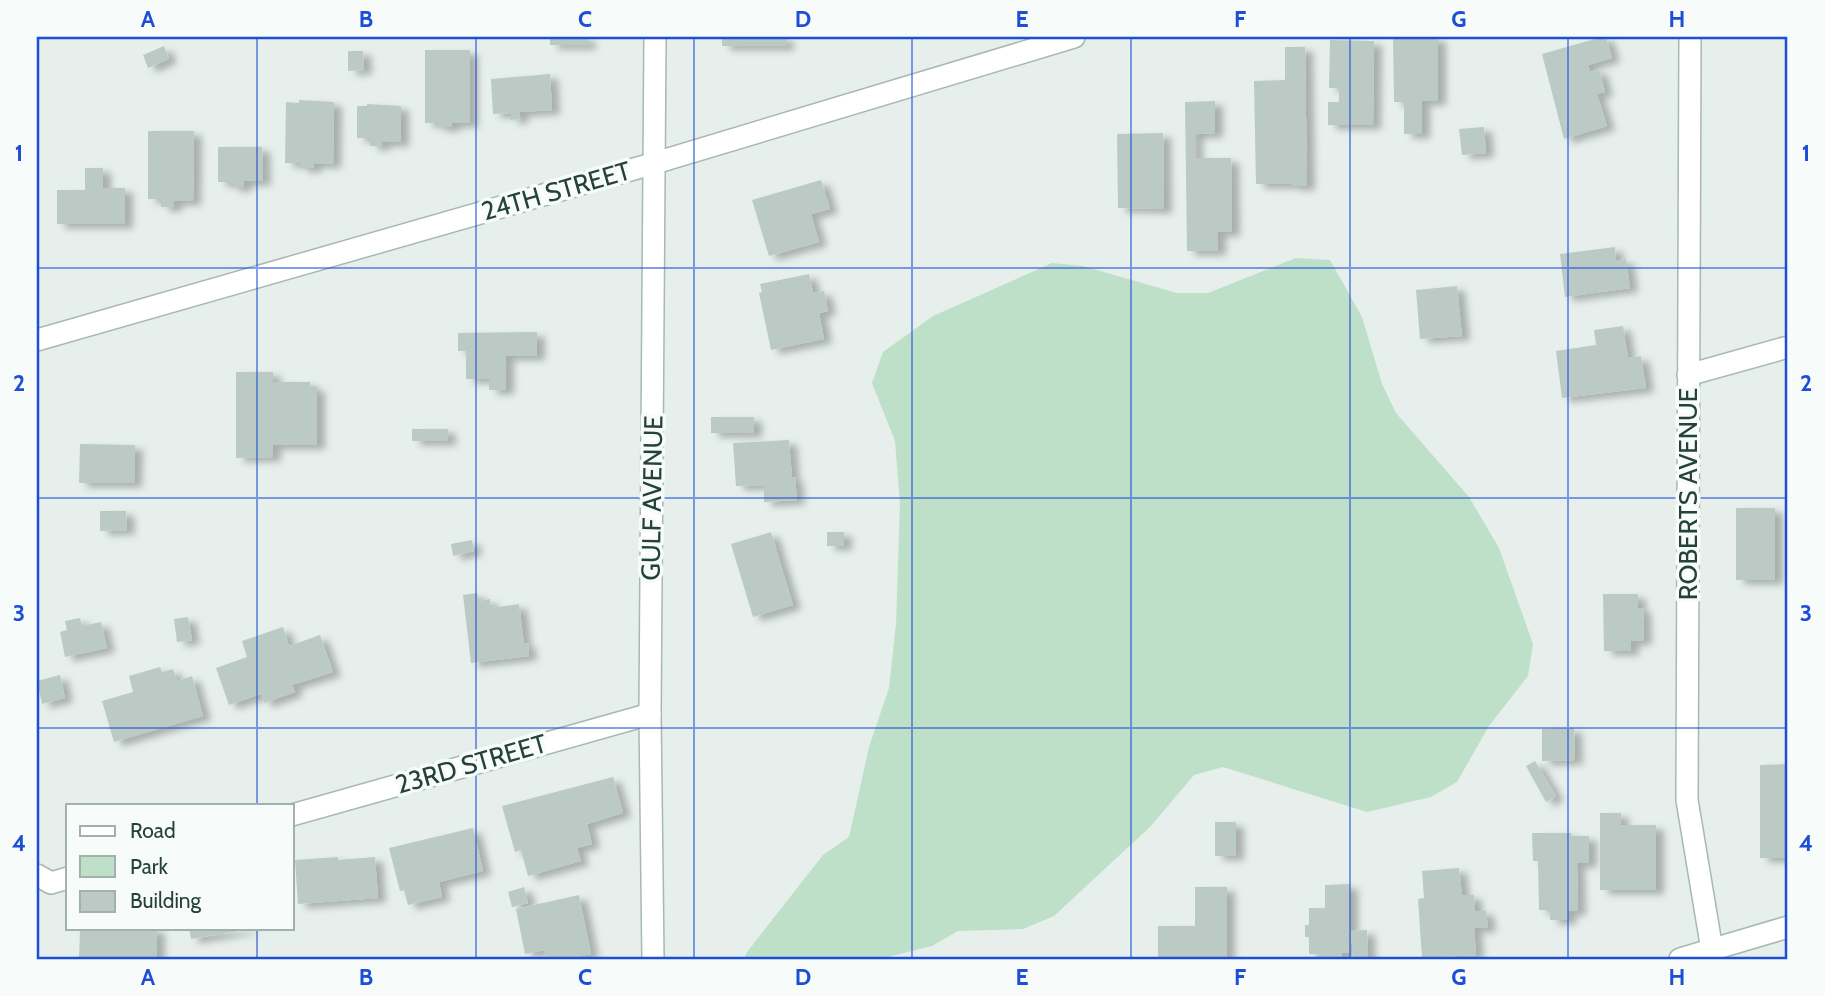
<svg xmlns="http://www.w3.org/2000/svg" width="1825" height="996" viewBox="0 0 1825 996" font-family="Cabin,sans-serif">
<defs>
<filter id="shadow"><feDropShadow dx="8" dy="4.5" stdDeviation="3.5" flood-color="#0004"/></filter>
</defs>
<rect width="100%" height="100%" fill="#e6efeb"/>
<path fill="#bfe0c8" d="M1296,258L1330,260L1362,317L1382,384L1396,413L1469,497L1499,548L1533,644L1528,676L1489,726L1457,782L1431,797L1367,812L1223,767L1194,775L1151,826L1054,916L1023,929L958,931L932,946L880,959H744L747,952L823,855L849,837L869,747L889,688L896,624L900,503L895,441L872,383L883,352L933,316L1052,263L1083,266L1177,293H1208Z"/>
<path fill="#bbcac4" filter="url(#shadow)" d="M550,37H588V45H550Z
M722,37H786V46H722Z
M1393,37H1438V101H1422V134H1404V102H1394Z
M1602,37H1606L1612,58L1588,65L1590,72L1599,69L1605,92L1597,94L1607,126L1564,139L1542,54Z
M1330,40L1374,41L1373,125H1328V102H1339V88H1329Z
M164,46L169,59L148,68L143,55Z
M1285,47H1305L1307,186H1293L1292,184H1256L1254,81L1285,80Z
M425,50H470V123H452V127H438V123H425Z
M348,51H363L364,70L348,71Z
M550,74L552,110L520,112V119L511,120V113L493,114L491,79Z
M299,100L334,102L333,164L314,163V168H300V163H285L286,102L299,103Z
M1215,101V133L1195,134V158H1231L1232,232H1218V251H1187L1185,102Z
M367,104L401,106V142H382V146H370V138H357V106H367Z
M1484,127L1486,153L1462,155L1459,129Z
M148,131H194L193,201H174V207H161V199H148Z
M1163,133L1164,209L1118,208L1117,134Z
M218,147H262L263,181H244V187H231V182H218Z
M85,168H103V188H125V224H57V190H85Z
M821,180L830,209L811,214L819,242L769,256L752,200Z
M1615,247L1616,261L1626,259L1630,288L1565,297L1560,254Z
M809,274L813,293L824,291L828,311L819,313L824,339L771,350L759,293L762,292L760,284Z
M1457,286L1462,336L1420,339L1416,290Z
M1623,326L1628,358L1641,356L1646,388L1562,398L1556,351L1596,345L1594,330Z
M537,332V356H506V390H489V379H466V351H458V333Z
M236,372H273V382H310V387H317V445H273V457L236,458Z
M711,417H754V433H711Z
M412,429H448V441H412Z
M789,440L792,478L795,477L797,500L764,502V485L736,486L733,443Z
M80,444L135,445L134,483H79Z
M1736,508H1775V580H1736Z
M100,511H126L127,530L100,531Z
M771,532L793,605L753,617L731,544Z
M827,532H844V546H827Z
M472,540L474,551L453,556L451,544Z
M477,593L479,601L490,599L491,608L519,604L524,644L528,643L529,656L471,663L463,595Z
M1603,594H1638V608H1643L1644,640L1631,641V651H1604Z
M188,617L192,640L177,642L174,619Z
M80,618L82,626L101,622L107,648L65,657L60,632L67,630L65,621Z
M283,627L289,646L320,635L333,672L292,685L295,692L264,703L261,694L229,705L216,668L247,657L242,641Z
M160,667L162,672L173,669L177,681L192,676L203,716L114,742L102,701L133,692L129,676Z
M60,675L65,698L42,704L37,681Z
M1574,728L1575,760L1542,761V729Z
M1535,761L1556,796L1546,802L1526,766Z
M1788,764V858H1760V765Z
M613,777L623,813L587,824L592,844L577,848L581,861L528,876L521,850L515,852L502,806Z
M1600,813H1621V825H1656V890H1600Z
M1215,822H1236V856H1215Z
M473,828L483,871L439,882L442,897L408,905L404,890L400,891L389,848Z
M1532,833H1571V836H1589V863H1577L1578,911H1568V920H1550V910H1539L1538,861H1533Z
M338,857V860L375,857L378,898L298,904L295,860Z
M1459,868L1462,895H1474L1475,911H1486L1488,928H1474L1476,955L1422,958L1418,899L1424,898L1422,871Z
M1350,884V953H1342V959H1318V954H1309V937H1305V925H1309V908H1325V885Z
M524,887L528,903L512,907L508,892Z
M1195,887H1227V959H1158V926H1195Z
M579,895L591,954L566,959H547L545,950L525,954L516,909Z
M80,928H157V959H79Z
M189,928H251V929L191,939Z
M1367,930L1368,959H1353L1351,931Z"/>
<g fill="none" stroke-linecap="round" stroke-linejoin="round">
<g stroke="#a8b8b2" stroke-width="24">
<path id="minor" d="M1690,37L1687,800L1712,950
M37,340L655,163L1074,37
M1688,375L1788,347
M292,815L650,714
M37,875L51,883L68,878"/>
</g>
<g stroke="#a8b8b2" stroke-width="24">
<path id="tertiary" d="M653,959L650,714L655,37
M1680,959L1788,927"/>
</g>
<use href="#minor" stroke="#fff" stroke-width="21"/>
<use href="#tertiary" stroke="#fff" stroke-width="21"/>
</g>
<path fill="none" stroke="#1d4ed8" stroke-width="2" stroke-opacity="0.55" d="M257,37V805M476,37V959M694,37V959M912,37V959M1131,37V959M1350,37V959M1568,37V959M37,268H1788M37,498H1788M37,728H1788M257,928V959"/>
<g text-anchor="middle" stroke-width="7" stroke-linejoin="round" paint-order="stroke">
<g font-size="26" fill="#24423a" stroke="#f7fbf9">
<text transform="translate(556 191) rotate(-16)" y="9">24TH STREET</text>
<text transform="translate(1688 494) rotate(-90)" y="9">ROBERTS AVENUE</text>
<text transform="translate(652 498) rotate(-89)" y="9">GULF AVENUE</text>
<text transform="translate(471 764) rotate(-16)" y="9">23RD STREET</text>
</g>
</g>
<rect width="1825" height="996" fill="none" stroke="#f7fbf9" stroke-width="77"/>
<rect x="66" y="804" width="228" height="126" fill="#f7fbf9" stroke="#a3b1ad" stroke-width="2"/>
<rect x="80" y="826" width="35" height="10" fill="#ffffff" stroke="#a3b1ad" stroke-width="2"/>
<text x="130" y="838" font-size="21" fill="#24423a">Road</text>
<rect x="80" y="856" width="35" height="21" fill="#bfe0c8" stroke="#a3b1ad" stroke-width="2"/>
<text x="130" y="874" font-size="21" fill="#24423a">Park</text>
<rect x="80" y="891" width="35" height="21" fill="#bbcac4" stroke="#a3b1ad" stroke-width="2"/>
<text x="130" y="908" font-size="21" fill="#24423a">Building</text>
<rect x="38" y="38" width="1748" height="920" fill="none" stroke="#1d4ed8" stroke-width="2.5"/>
<g font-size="23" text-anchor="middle" font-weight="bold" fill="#1d4ed8">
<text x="148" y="27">A</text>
<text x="366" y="27">B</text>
<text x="585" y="27">C</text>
<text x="803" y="27">D</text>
<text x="1022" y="27">E</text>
<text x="1240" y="27">F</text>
<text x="1459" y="27">G</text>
<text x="1677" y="27">H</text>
<text x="19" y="161">1</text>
<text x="1806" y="161">1</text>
<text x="19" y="391">2</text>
<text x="1806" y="391">2</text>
<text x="19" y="621">3</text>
<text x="1806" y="621">3</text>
<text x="19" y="851">4</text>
<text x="1806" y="851">4</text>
<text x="148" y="985">A</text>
<text x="366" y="985">B</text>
<text x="585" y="985">C</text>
<text x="803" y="985">D</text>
<text x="1022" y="985">E</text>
<text x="1240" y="985">F</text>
<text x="1459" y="985">G</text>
<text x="1677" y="985">H</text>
</g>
</svg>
